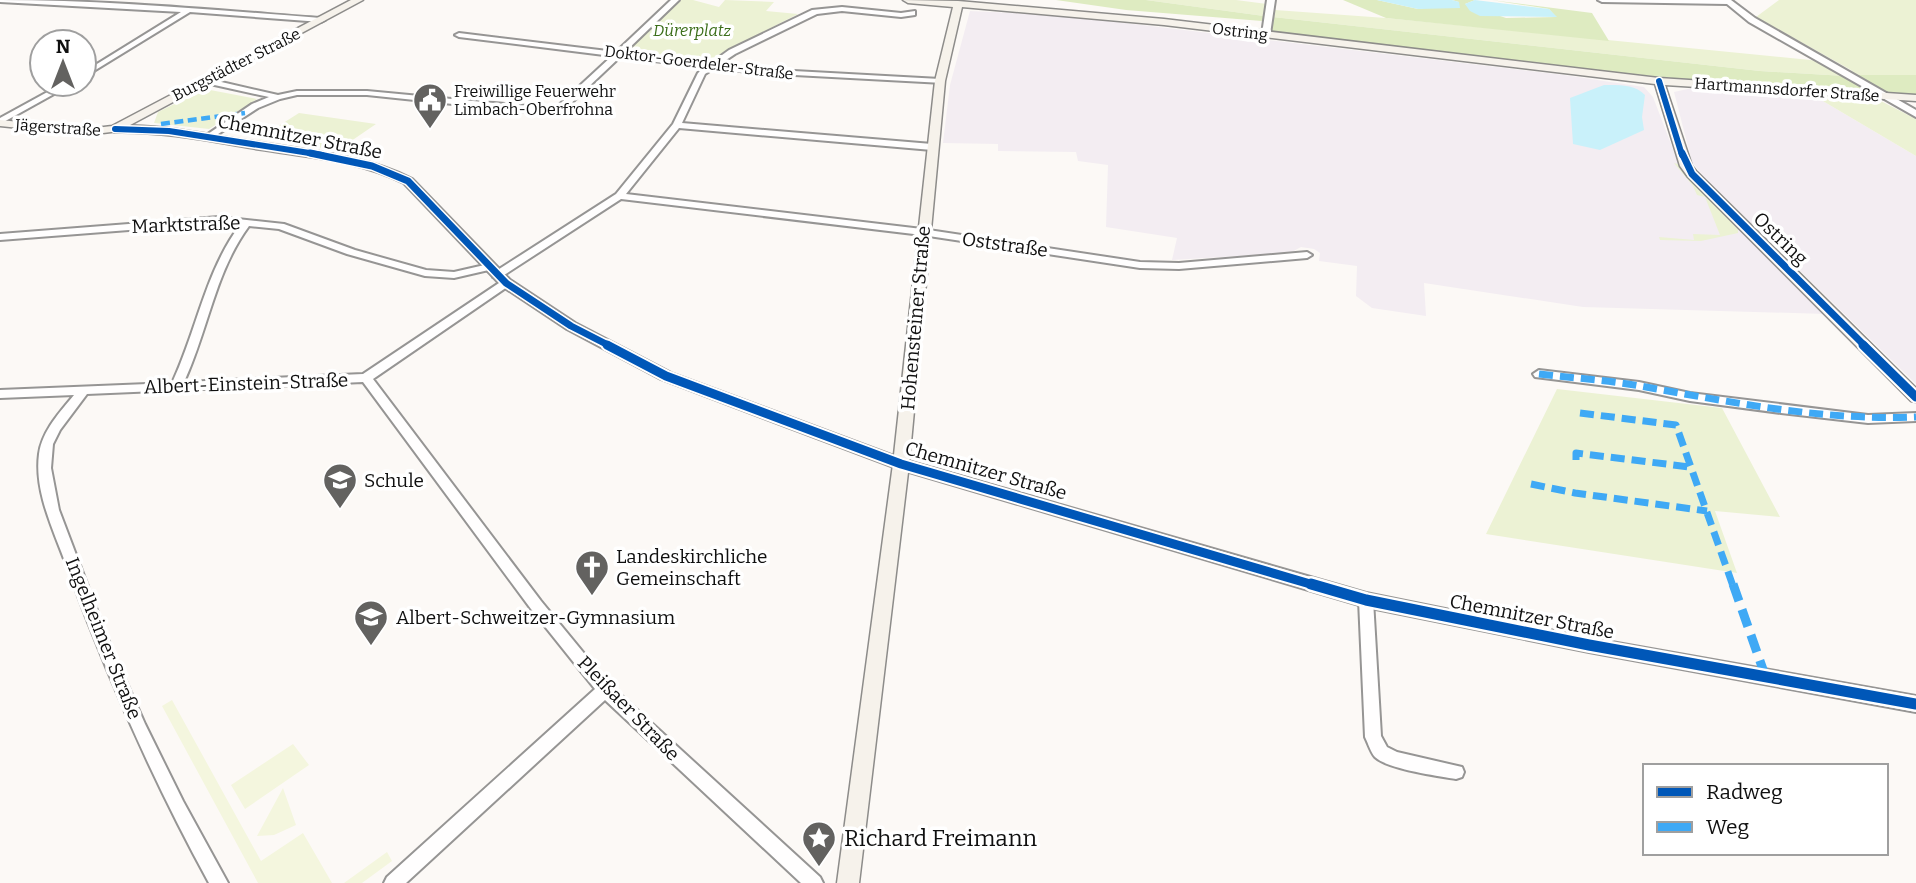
<svg xmlns="http://www.w3.org/2000/svg" width="1916" height="883" viewBox="0 0 1916 883" font-family="Bitter,serif">
<rect width="100%" height="100%" fill="#fcf9f6"/>
<path fill="#f3edf2" d="M970,11L1058,15L1564,75L1644,87L1653,97L1679,165L1685,174L1826,314L1583,307L1424,283L1426,316L1372,308L1356,296L1357,266L1319,261L1320,253L1314,249L1301,247L1290,253L1172,260L1177,238L1106,227L1108,165L1078,161L1076,152L998,151V144L943,143L950,85Z
M1692,88L1811,94L1916,156V384L1703,176L1692,162L1674,92Z"/>
<path fill="#ecf2d4" d="M681,0H693L719,7L725,0L774,2L766,11L798,14L707,61L626,52Z
M1146,0H1236L1267,4L1264,16Z
M1779,0H1916V75H1855L1851,70L1756,17Z
M1275,10L1386,18L1820,61L1845,76L1760,71L1273,17Z
M205,89L257,99L209,129L154,123L158,112Z
M1811,94L1877,99L1916,119V156Z
M299,113L376,124L338,150L258,139Z
M1674,163L1678,164L1738,229V233L1701,241L1660,240L1659,237L1694,240L1693,234L1720,235L1705,197L1697,195L1693,186Z
M1557,389L1722,408L1780,517L1715,511L1737,573L1486,534Z"/>
<path fill="#deebc1" d="M1056,0H1146L1264,16L1262,21L1126,10Z
M1343,0H1377L1418,9L1459,2L1452,0H1475L1465,4L1506,18L1556,17L1549,9L1491,0L1592,13L1609,41L1386,18Z
M1273,17L1760,71L1845,76L1869,91L1702,81L1585,69L1272,31Z
M1855,75H1916V95L1883,92Z"/>
<path fill="#f4f6de" d="M172,700L261,861L303,833L332,883H258L162,706Z
M293,744L309,765L245,809L231,785Z
M283,788L296,825L274,835L257,836Z
M387,852L392,861L362,883H344Z"/>
<path fill="#c9f1fa" d="M1377,0H1452L1459,2L1460,8L1418,9Z
M1475,0L1549,9L1557,17L1480,16L1470,11L1465,4Z
M1604,85C1618,85 1635,84 1645,95L1642,117L1644,130L1600,150L1573,144L1570,98Z"/>
<g fill="none" stroke-linecap="round" stroke-linejoin="round">
<g stroke="#969594" stroke-width="4">
<path id="minor" d="M0,0C107,0 214,10 321,18L325,20L321,22L190,12L84,77V72L181,12L0,2Z
M671,0H679L624,53L711,63L729,50L812,10L842,7L901,13L915,11V15L901,17L842,11L817,14L735,54L720,64L757,69L940,79H943V83L757,73L714,68L705,74L682,123L932,144L936,147L932,150L679,128L626,194L922,229L1140,262L1179,263L1307,252L1312,255L1307,258L1179,269L1140,268L922,235L621,199L501,277H493V273L616,194L673,124L698,73L705,67L620,57L565,109L547,114L367,95H297L280,99L258,108L212,138L205,136L252,104L269,97L201,82L200,80L204,78L278,95L297,91H367L547,108L559,105L612,56L459,37L455,35L459,33L616,52Z
M1267,0H1275L1270,34L1266,36L1262,34Z
M1598,0H1731L1755,18L1916,110V117L1749,22L1727,4L1602,2Z
M62,84H72L0,124V118Z
M219,217L284,224L355,250L426,270L454,272L489,264L494,267L493,269L454,278L425,276L347,254L279,229L249,226C215,272 208,330 184,382L363,374L502,281H510V285L373,379L541,601L610,685L820,877L823,883H801L605,700L406,883H384L387,877L595,689L531,609L363,382L87,394L60,430L53,444L51,468L59,510L111,647L145,724L183,801L228,883H209C153,781 107,676 67,567C54,531 34,492 39,454C42,431 60,412 74,395L0,398V390L172,383C197,330 205,272 240,225L219,223L0,240V234Z
M1539,370L1639,382L1690,393L1868,415L1916,413V421L1868,423L1781,413L1690,401L1639,390L1535,377L1533,374Z
M1366,594L1371,596L1373,600L1381,736L1387,747L1397,752L1462,767L1464,772L1462,777L1456,779C1438,776 1387,769 1375,757C1371,753 1368,743 1365,737L1359,600L1361,596Z"/>
</g>
<g stroke="#969594" stroke-width="4">
<path id="tertiary" d="M133,126C176,127 218,137 261,143C313,151 364,155 412,179L510,280L575,323L671,373L905,460L1366,593L1589,638L1916,696V712L1589,652L1366,607L896,468L661,379L567,329L502,286L404,183C358,160 309,157 259,149C211,141 164,131 115,132L110,129L115,126Z"/>
</g>
<g stroke="#8d8c8a" stroke-width="3">
<path id="secondary" d="M351,0H363L119,131L87,135L0,126V120L87,129L112,126Z
M903,0L958,1L1164,19L1659,78L1916,95V101L1665,85L1692,166L1696,171L1916,388V402L1911,401L1688,177L1680,166L1655,84L1164,25L962,7L945,81L909,464L859,883H837L893,464L935,81L953,7L908,3Z"/>
</g>
<use href="#minor" fill="#fffefe" fill-rule="evenodd"/>
<use href="#tertiary" fill="#fffefe" fill-rule="evenodd"/>
<use href="#secondary" fill="#f6f2eb" fill-rule="evenodd"/>
<path stroke="#3fa9f5" stroke-width="4.5" stroke-dasharray="9 4.5" stroke-linecap="butt" d="M161,124L245,113"/>
<path stroke="#3fa9f5" stroke-width="7" stroke-dasharray="14 7" stroke-linecap="butt" d="M1539,374C1573,378 1607,380 1640,386C1731,402 1823,421 1916,417
M1580,413L1676,425L1733,586
M1576,460V453L1690,467
M1531,484L1575,493L1707,511"/>
<path stroke="#3fa9f5" stroke-width="9" stroke-dasharray="18 9" stroke-linecap="butt" d="M1733,584L1766,678"/>
<g stroke="#fff" stroke-width="9">
<path id="cycleway-far3" d="M1659,81L1682,155
M115,129L169,131L322,155"/>
</g>
<g stroke="#fff" stroke-width="10">
<path id="cycleway-far2" d="M310,153L372,166L408,181L506,283L571,326L610,346
M1682,153L1692,174L1865,346"/>
</g>
<g stroke="#fff" stroke-width="13">
<path id="cycleway-far1" d="M607,345L666,376L901,464L1317,586
M1863,345L1916,397"/>
</g>
<g stroke="#fff" stroke-width="16">
<path id="cycleway" d="M1311,584L1366,600L1589,645L1916,704"/>
</g>
<use href="#cycleway-far3" stroke="#0057b8" stroke-width="6"/>
<use href="#cycleway-far2" stroke="#0057b8" stroke-width="7"/>
<use href="#cycleway-far1" stroke="#0057b8" stroke-width="9"/>
<use href="#cycleway" stroke="#0057b8" stroke-width="11"/>
</g>
<defs>
<g id="civic-pin" transform="scale(1.75)"><path d="M0 17L-7.5 6A9.5 9.5 0 1 1 7.5 6Z" fill="#636260" stroke="#fff"/><path d="M-.6-6.5H3V-4.5H.6V-3L4-1V1h2V6H-6V1h2V-1L-.6-3ZM-1.2 2.5V6h2.4V2.5Z" fill="#fff"/></g>
<g id="school-pin" transform="scale(1.75)"><path d="M0 17L-7.5 6A9.5 9.5 0 1 1 7.5 6Z" fill="#636260" stroke="#fff"/><path d="M0-5L7-2L0 1L-7-2ZM-4 1L0 2.5L4 1V4Q0 6-4 4Z" fill="#fff"/></g>
<g id="church-pin" transform="scale(1.75)"><path d="M0 17L-7.5 6A9.5 9.5 0 1 1 7.5 6Z" fill="#636260" stroke="#fff"/><path d="M-1.2-6h2.4v3.5h3.3v2.4h-3.3V6h-2.4V-.1h-3.3v-2.4h3.3Z" fill="#fff"/></g>
<g id="sight-pin" transform="scale(1.75)"><path d="M0 17L-7.5 6A9.5 9.5 0 1 1 7.5 6Z" fill="#636260" stroke="#fff"/><path d="M0-6L1.8-2.2L6-1.7L2.9 1.2L3.7 5.4L0 3.3L-3.7 5.4L-2.9 1.2L-6-1.7L-1.8-2.2Z" fill="#fff"/></g>
</defs>
<g fill-rule="evenodd">
<use href="#civic-pin" x="430" y="100"/>
<use href="#school-pin" x="340" y="480"/>
<use href="#church-pin" x="592" y="567"/>
<use href="#school-pin" x="371" y="617"/>
<use href="#sight-pin" x="819" y="838"/>
</g>
<g text-anchor="middle" stroke-width="7" stroke-linejoin="round" paint-order="stroke">
<g font-size="16" font-style="italic" fill="#3b6e1a" stroke="#fff">
<text x="692" y="36">Dürerplatz</text>
</g>
<g font-size="16" fill="#101010" stroke="#fff">
<text transform="translate(1240 31) rotate(7)" y="6">Ostring</text>
<text transform="translate(699 62) rotate(7)" y="6">Doktor-Goerdeler-Straße</text>
<text transform="translate(236 64) rotate(-27)" y="6">Burgstädter Straße</text>
<text transform="translate(1787 89) rotate(4)" y="6">Hartmannsdorfer Straße</text>
<text transform="translate(58 127) rotate(4)" y="6">Jägerstraße</text>
</g>
<g font-size="16" fill="#101010" stroke="#fff" text-anchor="start">
<text x="454" y="97">Freiwillige Feuerwehr<tspan x="454" dy="18">Limbach-Oberfrohna</tspan></text>
</g>
<g font-size="19" fill="#101010" stroke="#fff">
<text transform="translate(300 136) rotate(11)" y="7">Chemnitzer Straße</text>
<text transform="translate(186 224) rotate(-2)" y="7">Marktstraße</text>
<text transform="translate(1781 238) rotate(44)" y="7">Ostring</text>
<text transform="translate(1005 244) rotate(8)" y="7">Oststraße</text>
<text transform="translate(915 318) rotate(-85)" y="7">Hohensteiner Straße</text>
<text transform="translate(246 383) rotate(-2)" y="7">Albert-Einstein-Straße</text>
<text transform="translate(986 470) rotate(16)" y="7">Chemnitzer Straße</text>
<text transform="translate(1532 616) rotate(11)" y="7">Chemnitzer Straße</text>
<text transform="translate(104 638) rotate(68)" y="7">Ingelheimer Straße</text>
<text transform="translate(629 708) rotate(46)" y="7">Pleißaer Straße</text>
</g>
<g font-size="19" fill="#101010" stroke="#fff" text-anchor="start">
<text x="364" y="487">Schule</text>
<text x="616" y="563">Landeskirchliche<tspan x="616" dy="22">Gemeinschaft</tspan></text>
<text x="396" y="624">Albert-Schweitzer-Gymnasium</text>
</g>
<g font-size="23" fill="#101010" stroke="#fff" text-anchor="start">
<text x="844" y="846">Richard Freimann</text>
</g>
</g>
<rect x="1643" y="764" width="245" height="91" fill="#ffffff" stroke="#9f9f9f" stroke-width="2"/>
<rect x="1657" y="787" width="35" height="10" fill="#0057b8" stroke="#9f9f9f" stroke-width="2"/>
<text x="1706" y="799" font-size="21" fill="#101010">Radweg</text>
<rect x="1657" y="822" width="35" height="10" fill="#3fa9f5" stroke="#9f9f9f" stroke-width="2"/>
<text x="1706" y="834" font-size="21" fill="#101010">Weg</text>
<g transform="translate(63 63)"><circle r="33" fill="#ffffff" stroke="#9f9f9f" stroke-width="2"/>
<path d="M0-5L12 26L0 18L-12 26Z" fill="#636260"/>
<text y="-10" font-size="19" font-weight="bold" text-anchor="middle" fill="#101010">N</text>
</g>
</svg>
